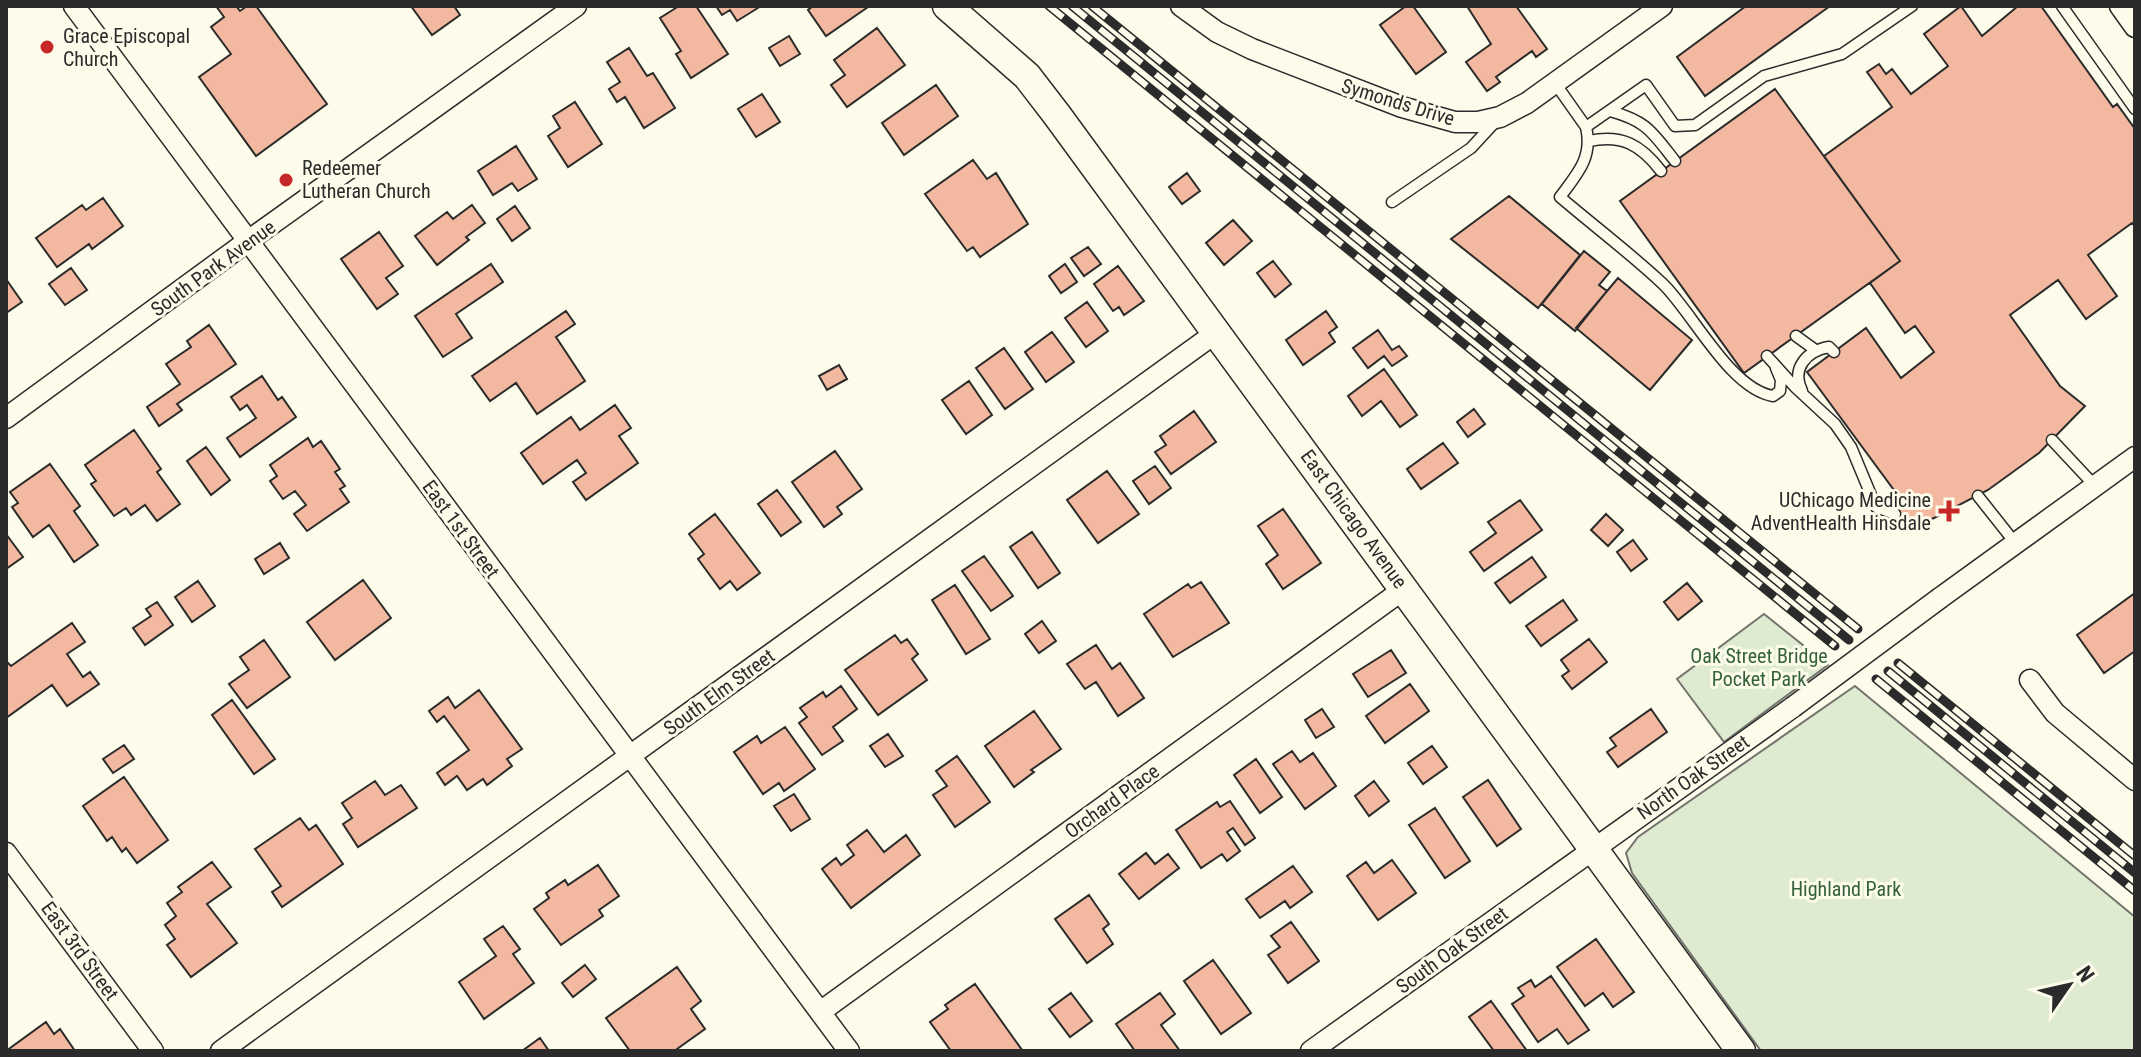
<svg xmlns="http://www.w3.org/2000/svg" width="2141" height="1057" viewBox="0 0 2141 1057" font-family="'Roboto Condensed',sans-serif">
<rect width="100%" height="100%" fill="#fdfbea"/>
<path fill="#deebd1" stroke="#74746e" stroke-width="2" d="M1764,614L1828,665L1724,742L1677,679Z
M1855,686L2135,917V1051H1761L1632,873L1626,853L1638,837Z"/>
<path fill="#f2b8a0" stroke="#2b2b2b" stroke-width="2" d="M216,6H236L240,11L247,6H256L327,104L256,156L199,77L231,54L211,27L224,17Z
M411,6H454L460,15L432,35Z
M679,6H696L728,54L691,78L676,54L681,51L660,18Z
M716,6H761L737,21L730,10L722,15Z
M813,6H868V7L826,36L808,10Z
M1406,6H1413L1446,52L1416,74L1380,25Z
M1467,6H1516L1547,49L1536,57L1532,51L1496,77L1500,82L1487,91L1466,62L1491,44Z
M1746,6H1830L1705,96L1677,57Z
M1961,6L1982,36L2018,6H2041L2113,107L2117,104L2135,129V226L2132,223L2088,255L2117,296L2086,319L2058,280L2010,315L2060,386L2085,406L2039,453L1988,490L1934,518L1901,530L1890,500L1899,497L1807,372L1866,328L1901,378L1934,352L1915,326L1905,333L1870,283L1900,261L1824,156L1892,107L1867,72L1879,64L1886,74L1892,69L1911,94L1948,66L1924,34Z
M877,28L905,65L847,107L831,85L845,75L834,60Z
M789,36L800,54L780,66L769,48Z
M629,48L647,76L653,73L675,108L644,128L625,97L617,102L609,89L620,82L607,62Z
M936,85L958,116L904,155L882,123Z
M1775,89L1900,261L1744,373L1620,201Z
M762,94L780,122L756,137L738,109Z
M575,102L602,144L568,167L548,136L560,128L553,116Z
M516,146L537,179L518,191L512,183L493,195L478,171Z
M973,160L987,179L996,173L1028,224L980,257L973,247L967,251L925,194Z
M1187,173L1200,191L1182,204L1169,187Z
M1509,196L1580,255L1538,308L1451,239Z
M103,198L123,226L92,249L89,244L57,267L36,238L82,205L86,210Z
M472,205L485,223L466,237L469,240L437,265L415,236L447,212L453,219Z
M515,206L530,228L512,241L497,219Z
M1233,220L1252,241L1224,265L1206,243Z
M379,232L403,266L386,278L398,294L377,309L341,259Z
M1088,247L1101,264L1084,276L1071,258Z
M1584,251L1610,272L1599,285L1607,291L1575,331L1542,304Z
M1273,261L1291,284L1275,297L1257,273Z
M491,264L503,282L456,314L472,338L443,357L415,316Z
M1065,264L1077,282L1061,293L1049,276Z
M1118,266L1144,301L1124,315L1119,307L1113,311L1094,284Z
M71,268L87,290L65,305L49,284Z
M1618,278L1692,340L1650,390L1576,328Z
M6,279L22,302L6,313Z
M1087,302L1108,331L1086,347L1065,318Z
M566,311L575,324L556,337L585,381L537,414L516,383L490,401L472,376Z
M1326,311L1337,327L1329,333L1335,342L1303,365L1286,340Z
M209,325L236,364L177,404L182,410L159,426L147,407L180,384L166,364L191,347L187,341Z
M1378,330L1392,350L1399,346L1407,356L1392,366L1384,356L1368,368L1353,348Z
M1052,332L1074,362L1046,382L1025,352Z
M1004,348L1033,389L1005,409L976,368Z
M839,365L847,379L827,390L819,376Z
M1384,369L1417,415L1400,427L1381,401L1362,416L1348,396Z
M262,376L278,400L282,397L296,417L240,457L227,438L256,418L247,405L240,410L231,397Z
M969,381L992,415L966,434L942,400Z
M615,405L631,428L619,436L638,463L586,500L573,482L586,473L577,460L543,484L521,453L571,417L580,430Z
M1474,409L1485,424L1468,437L1457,422Z
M1194,411L1216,442L1171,474L1155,452L1166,445L1160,436Z
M134,430L161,469L157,472L180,504L157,521L145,505L131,515L126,508L114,516L91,484L96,481L85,465Z
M308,438L313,447L321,441L340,469L335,472L345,486L340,489L349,502L307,531L294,514L306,505L295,491L283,499L270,481L277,476L270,465Z
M1443,443L1458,463L1421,489L1407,469Z
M206,447L230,480L211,495L187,461Z
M835,451L862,489L837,507L842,514L824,527L792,482Z
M50,464L80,506L74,511L98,545L74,562L49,525L33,537L12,507L18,503L10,492Z
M1155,466L1171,488L1149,504L1133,481Z
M1107,471L1139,514L1098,543L1067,500Z
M777,490L801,522L781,536L758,504Z
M1520,500L1542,530L1484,571L1470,552L1496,533L1488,522Z
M1283,509L1321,563L1283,589L1266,564L1278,555L1258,526Z
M715,514L760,573L737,590L730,581L720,589L698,559L704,554L689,534Z
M1606,514L1623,530L1608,546L1591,530Z
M1032,532L1060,573L1038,588L1010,547Z
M6,534L23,557L6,569Z
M1633,540L1647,559L1631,571L1617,552Z
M280,543L289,558L264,574L255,559Z
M984,556L1013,596L991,611L962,571Z
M1532,557L1546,577L1510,603L1495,583Z
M363,580L391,618L335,660L307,622Z
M198,581L215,606L192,622L175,597Z
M1201,582L1229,623L1173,657L1144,614L1188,584L1191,588Z
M1687,583L1702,601L1678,620L1664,602Z
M955,585L990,639L966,654L932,600Z
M2135,593V651L2104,673L2077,635Z
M1563,600L1577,620L1541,646L1526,626Z
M157,602L173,625L145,645L133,628L151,616L146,609Z
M1042,621L1056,641L1039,653L1025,634Z
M72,623L85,642L67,654L83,677L90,672L99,684L67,706L52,685L6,718V661L11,666Z
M895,635L901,643L907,639L918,654L912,659L927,680L878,715L845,670Z
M1589,639L1607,662L1572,689L1562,676L1569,671L1561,660Z
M264,640L290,677L247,708L229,684L249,670L240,657Z
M1096,645L1112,669L1120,663L1144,698L1118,716L1096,682L1085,689L1067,664Z
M1391,650L1406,673L1368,697L1353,674Z
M1410,684L1429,711L1385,743L1366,716Z
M841,686L857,709L833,727L843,741L822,755L799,723L807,717L800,708L823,692L826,697Z
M479,690L522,749L507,759L512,766L487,785L483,779L467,790L457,776L445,785L437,773L469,750L444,716L437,722L429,711L448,697L455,708Z
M232,700L275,759L254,774L212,715Z
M1322,709L1334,727L1316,738L1305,720Z
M1651,709L1667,732L1618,767L1607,752L1616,746L1610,738Z
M1034,711L1061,749L1031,770L1034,772L1014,787L985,746Z
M785,727L815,769L784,791L779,783L763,794L734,752L757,736L761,743Z
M888,734L903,756L885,767L870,746Z
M124,745L134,759L113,773L103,759Z
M1432,746L1447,767L1423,784L1408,763Z
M1292,751L1300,762L1313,753L1336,786L1305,809L1273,764Z
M957,756L990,802L955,827L933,795L947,786L936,771Z
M1256,759L1282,797L1260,813L1234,775Z
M124,777L168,840L137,863L126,848L122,852L112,837L107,841L83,806Z
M1488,780L1521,829L1497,846L1463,797Z
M375,781L385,795L401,785L417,808L358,847L343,824L352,818L342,803Z
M1374,781L1389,801L1369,816L1355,796Z
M794,794L810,819L791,831L774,806Z
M1230,801L1255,838L1245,845L1233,828L1227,832L1240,851L1227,861L1222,854L1201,868L1176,830L1217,802L1220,807Z
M1435,808L1470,861L1445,878L1409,825Z
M300,818L309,830L316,825L343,864L282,907L272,892L281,886L255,849Z
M867,830L884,852L906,835L920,855L851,908L822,869L836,858L841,865L854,855L847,845Z
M1146,853L1155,864L1168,854L1179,868L1139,899L1119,874Z
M1392,860L1416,893L1378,920L1347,876L1366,862L1374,873Z
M212,862L231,887L207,904L237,943L191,977L167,945L175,939L165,925L176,916L167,903L182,892L178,887Z
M598,865L619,896L599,910L603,916L561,945L534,909L549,898L546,893L565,880L568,885Z
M1293,866L1312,892L1290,908L1285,901L1260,918L1246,899Z
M1089,895L1109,924L1103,929L1113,944L1087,963L1055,919Z
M1291,922L1319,961L1288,983L1268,955L1280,947L1271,936Z
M503,926L520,949L513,954L534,983L484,1019L459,982L496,956L484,939Z
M1596,939L1634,992L1613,1007L1603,993L1585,1006L1557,967Z
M1213,960L1251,1013L1221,1034L1184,981Z
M585,965L596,979L573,997L562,983Z
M677,967L701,1001L691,1009L705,1029L677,1049L678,1051H630L606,1018Z
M1551,976L1589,1030L1568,1044L1557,1029L1538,1042L1512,1004L1524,996L1518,988L1531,980L1535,987Z
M975,984L1022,1050L1020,1051H951L930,1022L948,1009L945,1005Z
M1071,993L1092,1021L1070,1037L1049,1009Z
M1160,993L1175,1014L1161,1025L1180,1051H1135L1116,1024Z
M1491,1001L1527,1051H1494L1469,1017Z
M46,1022L54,1034L60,1029L75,1051H6Z
M540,1038L549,1051H522Z"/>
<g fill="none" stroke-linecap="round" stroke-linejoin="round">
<g stroke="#2b2b2b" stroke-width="13">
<path id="lane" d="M2062,6L2135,109
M1555,83L1586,127L1646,85L1675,126L1695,125L1764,76L1842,54L1912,6
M1610,111C1647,121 1652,132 1675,161
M1586,127C1593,157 1578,173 1560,197C1594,226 1630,253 1663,284C1693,313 1730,389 1773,396L1780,391L1781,380L1776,368
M1589,141C1622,134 1641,145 1661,171
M1392,202L1471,148L1496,121
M1796,336L1814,349
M1767,356L1795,387L1835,424L1851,447L1876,507L1895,514
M1802,391C1791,369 1806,351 1829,347L1834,352
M2052,440L2095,486
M1978,496L2016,544"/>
</g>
<g stroke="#2b2b2b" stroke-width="23">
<path id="street" d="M74,6L849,1051
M1181,6L1217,32L1252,49L1402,107L1455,122H1478L1500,117L1527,103L1662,6
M2120,6L2135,27
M6,418L248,241L576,6
M1940,598L2135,457
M2030,680L2055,713L2135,780
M6,853L153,1051
M820,1012L1404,589
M221,1051L1217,332
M1311,1051L1793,707"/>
</g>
<g stroke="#2b2b2b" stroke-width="31">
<path id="secondary" d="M947,6L1027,76L1057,115L1741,1051"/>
</g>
<use href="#lane" stroke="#fdfbea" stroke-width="10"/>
<use href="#street" stroke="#fdfbea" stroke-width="20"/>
<use href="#secondary" stroke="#fdfbea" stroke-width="28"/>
<g stroke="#2b2b2b" stroke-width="9">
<path id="rail" d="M1049,6L1835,646
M1072,6L1849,640
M1092,6L1858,629
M1898,663L2135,856
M1888,671L2135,873
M1876,679L2135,891"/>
</g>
<use href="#rail" stroke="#fdfbea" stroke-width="6" stroke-dasharray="18" stroke-linecap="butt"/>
<g stroke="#2b2b2b" stroke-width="23" stroke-linecap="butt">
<path id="street-bridge" d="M1793,707L1940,598"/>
</g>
<use href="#street-bridge" stroke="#fdfbea" stroke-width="20"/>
</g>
<g fill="#c62828" stroke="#fdfbea" stroke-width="3">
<circle cx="47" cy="47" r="8"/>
<circle cx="286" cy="180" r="8"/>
<path d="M1945 499h8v8h8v8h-8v8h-8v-8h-8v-8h8z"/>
</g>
<g text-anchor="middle" stroke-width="6" stroke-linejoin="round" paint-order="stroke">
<g font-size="20" fill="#2b2b2b" stroke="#fdfbea" text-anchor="start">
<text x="63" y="43">Grace Episcopal<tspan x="63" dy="23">Church</tspan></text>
<text x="302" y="175">Redeemer<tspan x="302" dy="23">Lutheran Church</tspan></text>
<text x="1931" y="507" text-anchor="end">UChicago Medicine<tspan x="1931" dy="23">AdventHealth Hinsdale</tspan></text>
</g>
<g font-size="20" fill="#2b2b2b" stroke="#fdfbea">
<text transform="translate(1398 102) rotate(17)" y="7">Symonds Drive</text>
<text transform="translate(213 268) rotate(-36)" y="7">South Park Avenue</text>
<text transform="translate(1354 519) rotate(54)" y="7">East Chicago Avenue</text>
<text transform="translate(461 529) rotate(54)" y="7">East 1st Street</text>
<text transform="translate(719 692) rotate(-36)" y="7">South Elm Street</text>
<text transform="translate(1693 777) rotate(-35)" y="7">North Oak Street</text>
<text transform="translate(1112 801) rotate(-36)" y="7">Orchard Place</text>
<text transform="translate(1452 950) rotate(-36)" y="7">South Oak Street</text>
<text transform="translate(80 951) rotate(54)" y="7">East 3rd Street</text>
</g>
<g font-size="20" fill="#34623c" stroke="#fdfbea">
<text x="1759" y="663">Oak Street Bridge<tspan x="1759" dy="23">Pocket Park</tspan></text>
<text x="1846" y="896">Highland Park</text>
</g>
</g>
<rect width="2141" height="1057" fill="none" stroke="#2b2b2b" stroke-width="16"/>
<g transform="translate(2069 985) rotate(56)" stroke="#fdfbea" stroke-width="6" paint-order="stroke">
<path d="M0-6L14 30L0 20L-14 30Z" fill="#2b2b2b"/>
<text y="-12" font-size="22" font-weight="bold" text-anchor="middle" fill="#2b2b2b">N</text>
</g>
</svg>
